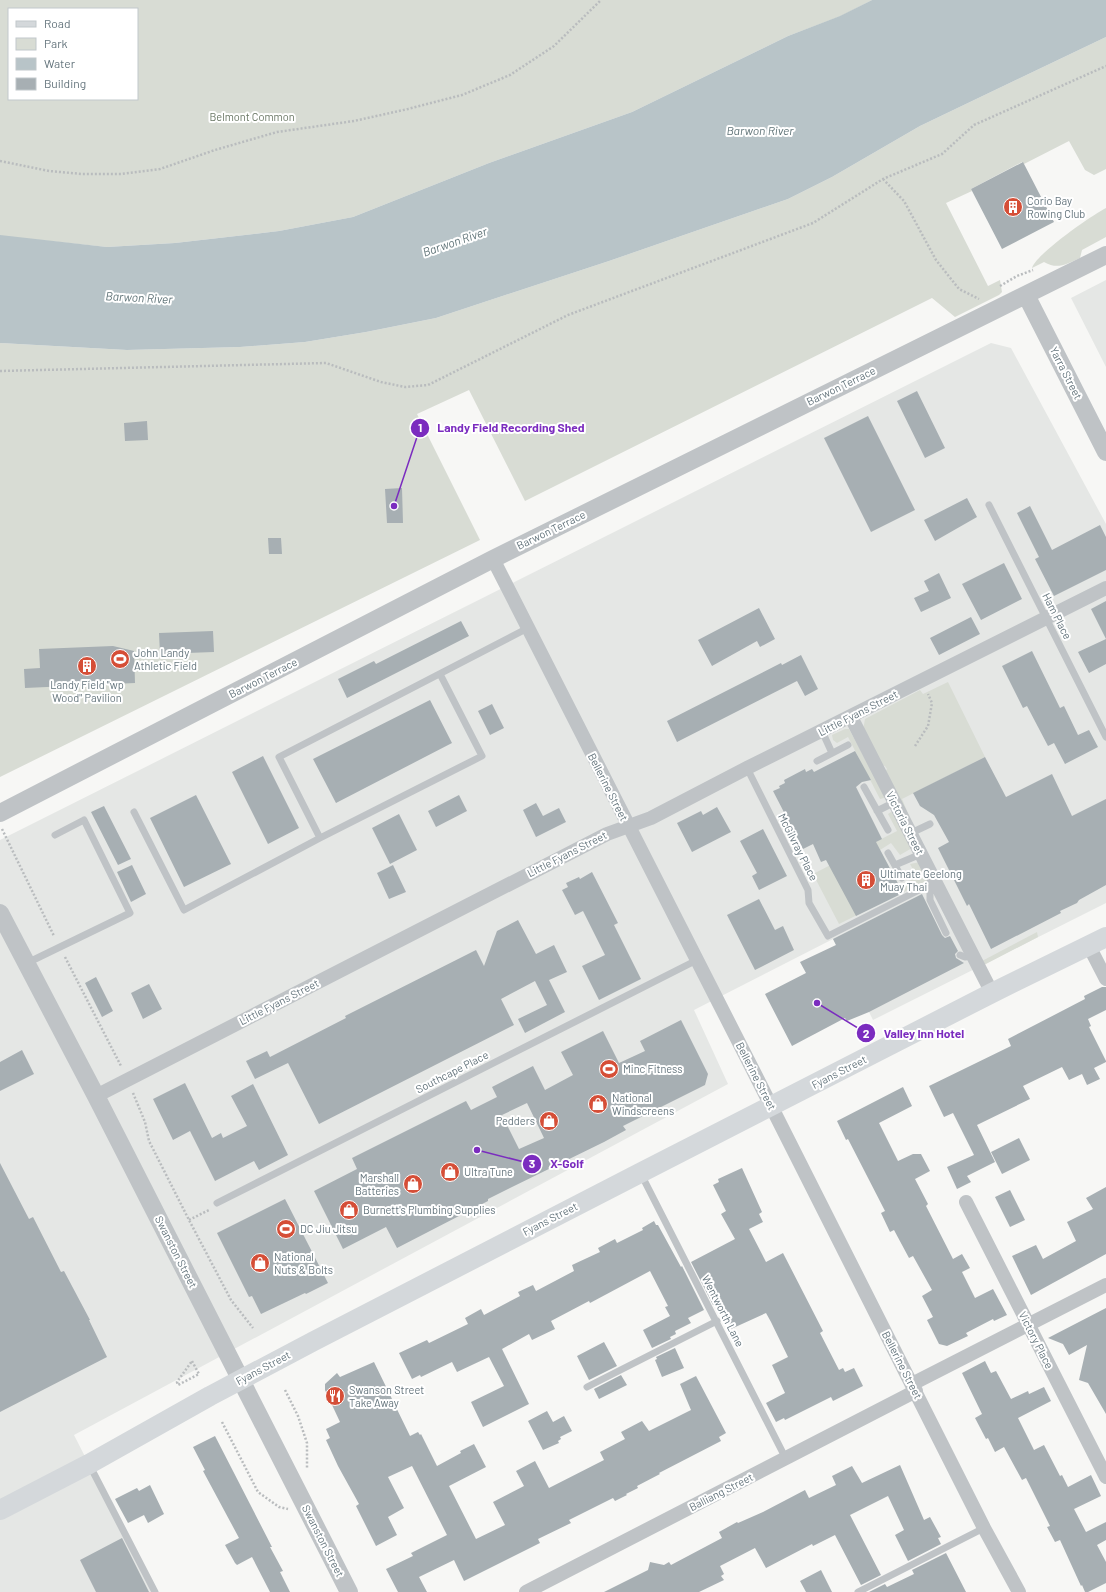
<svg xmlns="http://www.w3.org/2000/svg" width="1106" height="1592" viewBox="0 0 1106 1592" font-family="Barlow,sans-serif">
<rect width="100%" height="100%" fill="#f7f7f5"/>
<path fill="#e5e7e5" d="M1106,280V367L1071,298Z
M991,343L1011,348L1106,524V903L873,1020L833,939L694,1010L728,1084L74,1435L154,1592H0V840Z"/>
<path fill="#d8dcd4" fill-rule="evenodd" d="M0,0H872L841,16L788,36L632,112L489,163L353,217L279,231L175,243L107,247L0,236ZM9,9H137V99H9Z
M1106,37V169L1094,175L1085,170L1069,141L1024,164L1022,162L971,189L972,191L946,203L988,286L1000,280L1002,292L999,295L955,317L932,298L525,501L469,390L417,414L480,540L0,777V343L127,350L240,347L305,342L366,332L436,318L609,261L788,199L832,177L920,126Z
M1106,208V237L1082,250L1080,258C1066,264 1058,270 1044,262L1032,268C1035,255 1092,215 1106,208Z
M948,682L985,757L902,799L913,825L885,772L887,769L885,766L881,765L863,730L865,719L920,690L923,694Z
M845,729H849L885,796L884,798L880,799L848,737L837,743L833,740L832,735Z
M891,812L894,813L912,848L900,855L891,843L880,850L899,886L917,877L910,864L920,862L928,880L839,924L813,874L897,831L888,814Z
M1037,932L1038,937L984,965L982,961Z"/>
<path fill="#b8c4c8" d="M872,0H1106V37L920,126L832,177L788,199L609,261L436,318L366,332L305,342L240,347L127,350L0,343V235L107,247L175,243L279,231L353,217L489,163L632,112L788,36L840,16Z"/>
<path fill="#a7afb3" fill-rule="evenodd" d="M1023,162L1054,222L1002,249L971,189Z
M917,391L945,448L925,458L897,401Z
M868,416L915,510L871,532L824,438Z
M147,421L148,440L125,441L124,423Z
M402,488L403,523H387L385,489Z
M967,498L977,517L935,541L924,520Z
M1030,506L1052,550L1100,525L1106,537V570L1054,596L1035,559L1039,557L1017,513Z
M268,538H281L282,554H269Z
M1004,563L1022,599L981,620L962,584Z
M939,573L951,598L921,612L914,598L929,591L924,581Z
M1106,601V664L1089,673L1078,652L1106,639L1091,609Z
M759,608L775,639L760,647L757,641L712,666L698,640Z
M971,617L980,634L939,655L930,638Z
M461,621L469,636L347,698L338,679L374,661L376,664Z
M213,631L214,652L160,654L159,633Z
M113,646L134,651L135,683L25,688L24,669L40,668L39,649Z
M1032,651L1060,708L1064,706L1078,735L1089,730L1098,747L1065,764L1054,743L1048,746L1027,706L1023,708L1002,666Z
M801,655L818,689L805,696L797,681L677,742L667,721L781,663L782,665Z
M430,700L452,743L336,803L313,759Z
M492,704L504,728L490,735L478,711Z
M855,751L871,780L862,782L856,787L882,839L876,842L903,893L856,916L826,860L821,862L813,844L803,849L773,791L780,788L779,786L785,783L784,780L805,769L806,772L812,769L814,772Z
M263,756L299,828L268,844L232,772Z
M985,757L1006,797L1052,774L1072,816L1106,799V885L1079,900L1077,903L1060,911L1061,913L991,949L969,904L967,906L938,848L949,842L934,815L920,806L913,793Z
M196,795L231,864L184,887L150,818Z
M459,795L467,811L436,827L428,811Z
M536,803L543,816L559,808L566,822L536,837L523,810Z
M104,806L131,859L118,865L91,812Z
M717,807L731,832L692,852L677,823L701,811L703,815Z
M399,814L417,850L390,864L372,828Z
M763,829L787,876L759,890L752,876L757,873L740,841Z
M132,865L146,894L131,902L117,872Z
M393,865L406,892L389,899L377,873Z
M592,872L618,923L614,925L641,979L599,1000L582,966L605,955L583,911L575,915L562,890L568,887L566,883L579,877L580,879Z
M922,894L942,935L945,938L950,936L958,951L955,954L956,958L964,963L869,1012L847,1021L845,1018L792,1046L765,994L806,973L800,962L836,945L833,939Z
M759,899L775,930L783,926L794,950L755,970L727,915Z
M518,920L536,954L554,945L567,972L549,980L565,1012L525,1033L518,1019L547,1005L535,981L501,999L514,1025L319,1124L288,1063L255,1079L246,1061L267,1051L270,1057L346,1018L345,1016L476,950L484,966L497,931Z
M96,977L113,1011L102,1017L85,983Z
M149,984L162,1009L143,1019L131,993Z
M1102,987H1106V1010L1088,1019L1091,1026L1089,1027L1106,1061V1062L1094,1068L1100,1079L1087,1085L1082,1074L1069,1080L1062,1067L1023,1086L1030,1099L977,1125L995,1162L967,1176L971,1182L957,1189L947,1167L974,1155L953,1113L944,1117L929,1086L1011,1046L1008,1039L1085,999L1084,996Z
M681,1020L708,1074L705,1085L623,1126L626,1130L604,1142L510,1188L488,1199V1201L397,1248L386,1227L343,1249L314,1191L357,1169L352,1158L466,1101L471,1110L497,1097L492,1087L533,1066L545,1090L573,1075L561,1052L603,1031L619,1063L645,1051L640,1041ZM527,1103L544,1138L519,1149L502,1115Z
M22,1050L34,1074L0,1091V1062Z
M185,1083L212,1138L221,1133L223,1138L247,1126L231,1096L253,1084L288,1155L259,1170L254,1161L215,1181L190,1131L173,1140L153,1099Z
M903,1087L912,1106L879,1123L898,1161L913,1154H921L930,1171L915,1179L928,1204L926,1206L953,1259L962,1254L970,1268L962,1272L975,1298L993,1289L1007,1315L994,1321L993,1319L966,1333L968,1336L947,1346L939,1344L927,1320L933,1317L922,1296L932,1290L913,1256L909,1258L894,1230L890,1232L881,1213L885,1211L848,1139L846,1140L837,1121Z
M1019,1138L1030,1160L1002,1174L991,1152Z
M0,1163L29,1219L33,1217L61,1272L64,1271L90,1320H89L107,1357L0,1412Z
M742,1168L762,1212L759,1214L763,1222L749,1229L766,1262L783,1253L823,1331L820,1333L839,1370L843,1368L845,1372L854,1368L863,1386L833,1401L831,1397L785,1420L784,1418L776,1422L766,1403L785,1393L772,1365L788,1357L771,1322L766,1313L731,1329L724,1315L722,1316L716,1304L713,1305L691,1262L735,1239L721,1214L726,1211L713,1185L719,1182L718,1179Z
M1106,1187V1254L1031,1295L1012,1256L1036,1245L1043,1259L1076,1241L1067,1222L1093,1209L1086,1198Z
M1010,1190L1025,1220L1010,1227L995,1197Z
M285,1199L328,1283L306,1294L305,1293L261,1314L252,1296L249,1297L217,1233Z
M654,1221L656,1225H658L681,1267L682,1266L704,1310L688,1318L691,1323L675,1331L676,1334L670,1337L671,1339L652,1348L643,1330L670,1316L665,1307L668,1306L650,1271L590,1303L589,1301L551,1321L555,1329L532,1340L529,1334L502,1349L529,1404L483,1427L471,1402L504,1386L489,1357L457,1372L452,1362L421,1377L420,1375L412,1379L399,1353L427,1340L429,1343L468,1324L465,1318L481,1309L484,1315L520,1296L518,1292L533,1285L536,1291L574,1271L572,1265L600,1252L598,1248L615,1239L617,1243L643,1230L642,1228Z
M1106,1308V1414L1088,1383L1079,1380L1087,1345L1069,1355L1063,1344L1048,1338Z
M604,1342L617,1366L589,1380L577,1356Z
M675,1348L684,1368L662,1377L655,1360L657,1359L656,1357Z
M985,1361L991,1373L996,1371L1011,1399L1028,1391L1029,1394L1044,1387L1051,1401L1018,1418L1034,1450L1044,1445L1060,1476L1062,1475L1068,1487L1091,1475L1101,1496L1074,1509L1086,1532L1106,1522V1540L1097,1545L1106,1562V1583L1088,1592H1085L1082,1585L1081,1586L1060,1540L1055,1542L1047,1527L1050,1526L1026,1478L1022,1480L1004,1447L995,1452L988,1438L986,1439L975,1418L982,1414L962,1373Z
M374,1362L410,1436L418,1432L420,1435L421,1434L437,1466L461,1453L460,1451L474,1444L486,1467L449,1486L476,1539L505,1525L493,1502L524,1486L516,1471L535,1461L549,1488L604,1460L600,1452L625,1439L621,1432L642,1421L649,1431L691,1410L680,1384L696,1376L726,1433L719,1437L721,1441L659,1473L660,1474L637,1486L638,1488L626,1494L627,1495L615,1501L613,1498L569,1520L571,1523L538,1539L540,1543L464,1581L454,1560L419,1577L427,1592H398L386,1569L413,1556L411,1553L447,1535L412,1466L388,1477L404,1508L388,1517L397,1535L376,1546L356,1506L359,1504L338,1466L326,1440L330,1438L326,1429L340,1422L325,1390V1384L337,1373L340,1377Z
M621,1375L627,1385L599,1399L594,1389Z
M547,1411L553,1422L564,1416L572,1431L560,1437L561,1439L558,1441L559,1443L543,1450L528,1421Z
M215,1436L272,1547H270L283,1571L280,1572L290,1592H270L252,1557L237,1565L235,1563L225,1545L239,1538L203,1471L205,1470L193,1447Z
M900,1465L924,1520L930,1517L941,1537L938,1538L941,1544L908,1561L895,1535L904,1530L888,1496L850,1515L881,1575L861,1585L835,1535L813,1546L812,1544L766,1568L755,1548L720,1566L724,1574L721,1576L724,1580L699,1592H604L648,1570L650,1562L664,1565L669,1562L671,1565L722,1538L719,1532L737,1522L738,1523L763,1512L805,1490L809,1498L836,1485L832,1476L852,1466L862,1483Z
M150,1485L164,1514L148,1523L144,1515L128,1523L115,1499L137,1488L139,1491Z
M122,1538L149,1592H96L80,1560Z
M946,1553L966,1592H869L885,1584L887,1587L914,1574L912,1570Z
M821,1570L832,1592H806L800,1581Z"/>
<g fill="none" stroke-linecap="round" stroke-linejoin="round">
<path stroke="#b9bcbe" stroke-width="2.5" stroke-dasharray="2 2" stroke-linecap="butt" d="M0,161L49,171L82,174H121L160,169L215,150L277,132L354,121L408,109L462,95L510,75L554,46L601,0
M883,179L904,201L936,260L959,289L979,299
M1000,286L1017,276L1033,270
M0,371L326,363L381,382L405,387L428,385L568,315L813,223L883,179L942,154L974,125L1106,66
M915,746L928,726L932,703L928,694
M2,829L54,936
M65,957L121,1066
M133,1093L145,1122L149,1141L189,1220L231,1300L253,1328
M189,1220L209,1210
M192,1361L199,1374L178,1385L177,1382Z
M285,1390L298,1416L307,1443V1469
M222,1422L258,1492L279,1507L288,1509"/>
<path stroke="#bfc3c6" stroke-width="7" d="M989,505L1106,737
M822,731L832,753
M817,761L848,745
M747,768L808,890L809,903L828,936L935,882
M864,787L888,830
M877,811L895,802
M134,812L184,910L320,838L482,756L440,674
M911,833L930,824
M320,838L279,757L528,628
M888,853L902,878
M895,865L921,854
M937,884L930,893V900L946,933
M960,955L965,957L973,956
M27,963L130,913L84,820L55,835
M641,1174L786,1459
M217,1203L697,960
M587,1387L717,1321
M90,1466L155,1592
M858,1592L984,1528"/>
<path stroke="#bfc3c6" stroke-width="14" d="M493,559L758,1080L984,1528L1019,1592
M851,717L992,993
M1089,946L1106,979
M96,1096L607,834L651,818L747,768L1106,588
M966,1202L1106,1477
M912,1384L1106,1285
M526,1592L916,1391"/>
<path stroke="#bfc3c6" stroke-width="18" d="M1026,295L1106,452
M0,813L493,559L1106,255
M0,913L96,1096L349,1592"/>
<path stroke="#d4d8db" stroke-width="20" d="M0,1510L89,1464L210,1396L314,1341L640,1173L992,993L1106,937"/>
</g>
<defs>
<g id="building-disc" transform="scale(1)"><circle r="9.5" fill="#d54e37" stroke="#fff"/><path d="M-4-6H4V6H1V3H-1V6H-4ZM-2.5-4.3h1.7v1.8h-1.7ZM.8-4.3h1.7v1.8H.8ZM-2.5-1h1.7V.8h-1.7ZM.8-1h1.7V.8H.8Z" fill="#fff"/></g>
<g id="stadium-disc" transform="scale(1)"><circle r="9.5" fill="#d54e37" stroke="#fff"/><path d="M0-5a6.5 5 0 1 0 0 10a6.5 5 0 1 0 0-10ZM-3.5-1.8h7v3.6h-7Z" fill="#fff"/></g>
<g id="shop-disc" transform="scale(1)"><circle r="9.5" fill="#d54e37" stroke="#fff"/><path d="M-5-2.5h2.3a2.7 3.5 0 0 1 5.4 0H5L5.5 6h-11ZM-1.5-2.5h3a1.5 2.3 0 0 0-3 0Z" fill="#fff"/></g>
<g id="restaurant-disc" transform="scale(1)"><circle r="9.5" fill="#d54e37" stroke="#fff"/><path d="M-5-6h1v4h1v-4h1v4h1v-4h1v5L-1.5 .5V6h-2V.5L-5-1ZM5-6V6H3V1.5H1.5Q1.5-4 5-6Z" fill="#fff"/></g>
</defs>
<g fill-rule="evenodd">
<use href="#building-disc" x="1013" y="207"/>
<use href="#stadium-disc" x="120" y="659"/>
<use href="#building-disc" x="87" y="666"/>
<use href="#building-disc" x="866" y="880"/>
<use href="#stadium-disc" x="609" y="1069"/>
<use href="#shop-disc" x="598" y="1104"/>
<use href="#shop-disc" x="549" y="1121"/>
<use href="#shop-disc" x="450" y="1172"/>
<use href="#shop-disc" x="413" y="1184"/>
<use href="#shop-disc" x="349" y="1210"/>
<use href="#stadium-disc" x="286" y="1229"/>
<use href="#shop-disc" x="260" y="1263"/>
<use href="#restaurant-disc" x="335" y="1396"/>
</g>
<g text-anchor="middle" stroke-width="4" stroke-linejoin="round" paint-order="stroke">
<g font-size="11" fill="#687663" stroke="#fff">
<text x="252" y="121">Belmont Common</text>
</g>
<g font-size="11" fill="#65757d" stroke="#fff" text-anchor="start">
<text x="1027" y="205">Corio Bay<tspan x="1027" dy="13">Rowing Club</tspan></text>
<text x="134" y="657">John Landy<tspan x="134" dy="13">Athletic Field</tspan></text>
<text x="87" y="689" text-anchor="middle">Landy Field "wp<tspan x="87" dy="13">Wood" Pavilion</tspan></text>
<text x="880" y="878">Ultimate Geelong<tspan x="880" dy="13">Muay Thai</tspan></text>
<text x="623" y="1073">Minc Fitness</text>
<text x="612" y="1102">National<tspan x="612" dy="13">Windscreens</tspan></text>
<text x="535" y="1125" text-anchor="end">Pedders</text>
<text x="464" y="1176">Ultra Tune</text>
<text x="399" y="1182" text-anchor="end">Marshall<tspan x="399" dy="13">Batteries</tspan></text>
<text x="363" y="1214">Burnett's Plumbing Supplies</text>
<text x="300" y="1233">DC Jiu Jitsu</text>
<text x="274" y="1261">National<tspan x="274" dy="13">Nuts &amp; Bolts</tspan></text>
<text x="349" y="1394">Swanson Street<tspan x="349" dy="13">Take Away</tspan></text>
</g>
<g font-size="11" fill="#65757d" stroke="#fff">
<text transform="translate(1066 373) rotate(63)" y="4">Yarra Street</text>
<text transform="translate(841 386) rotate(-26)" y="4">Barwon Terrace</text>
<text transform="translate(551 530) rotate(-26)" y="4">Barwon Terrace</text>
<text transform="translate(1057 616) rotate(63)" y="4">Ham Place</text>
<text transform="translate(263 678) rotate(-27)" y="4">Barwon Terrace</text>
<text transform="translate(858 713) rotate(-27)" y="4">Little Fyans Street</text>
<text transform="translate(608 787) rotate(63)" y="4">Bellerine Street</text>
<text transform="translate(905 823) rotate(63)" y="4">Victoria Street</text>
<text transform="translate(798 847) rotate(63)" y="4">McGilvray Place</text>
<text transform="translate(567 854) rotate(-27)" y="4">Little Fyans Street</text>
<text transform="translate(279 1002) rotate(-27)" y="4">Little Fyans Street</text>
<text transform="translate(452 1072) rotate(-27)" y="4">Southcape Place</text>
<text transform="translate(839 1072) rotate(-27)" y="4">Fyans Street</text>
<text transform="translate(756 1076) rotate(63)" y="4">Bellerine Street</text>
<text transform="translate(550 1219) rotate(-27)" y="4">Fyans Street</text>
<text transform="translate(176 1252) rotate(63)" y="4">Swanston Street</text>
<text transform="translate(723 1311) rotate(63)" y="4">Wentworth Lane</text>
<text transform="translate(1036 1340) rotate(63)" y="4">Victory Place</text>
<text transform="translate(902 1365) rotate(63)" y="4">Bellerine Street</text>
<text transform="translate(263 1368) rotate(-28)" y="4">Fyans Street</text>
<text transform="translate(721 1492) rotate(-27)" y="4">Balliang Street</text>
<text transform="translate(323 1541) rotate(63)" y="4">Swanston Street</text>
</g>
<g font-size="12" font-style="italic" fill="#607478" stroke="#fff">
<text x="760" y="135">Barwon River</text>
<text transform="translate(455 242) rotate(-19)" y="4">Barwon River</text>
<text transform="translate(139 298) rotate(3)" y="4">Barwon River</text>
</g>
</g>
<path fill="none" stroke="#7b2cbf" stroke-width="1.5" d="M394 506L420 428M817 1003L866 1033M477 1150L532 1164"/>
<g fill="#7b2cbf" stroke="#fff" stroke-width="1.5">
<circle cx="394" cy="506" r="4"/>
<circle cx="817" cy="1003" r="4"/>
<circle cx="477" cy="1150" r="4"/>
<circle cx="420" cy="428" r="10"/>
<circle cx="866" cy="1033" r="10"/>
<circle cx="532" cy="1164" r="10"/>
</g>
<g font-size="12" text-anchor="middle" font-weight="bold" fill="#fff">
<text x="420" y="432">1</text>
<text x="866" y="1038">2</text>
<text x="532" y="1168">3</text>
</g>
<g font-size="12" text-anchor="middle" font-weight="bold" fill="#7b2cbf" stroke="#fff" stroke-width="4" stroke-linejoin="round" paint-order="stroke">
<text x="511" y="432">Landy Field Recording Shed</text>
<text x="924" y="1038">Valley Inn Hotel</text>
<text x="567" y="1168">X-Golf</text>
</g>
<rect x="8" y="8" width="130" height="92" fill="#ffffff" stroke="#c1c8cb"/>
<rect x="16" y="21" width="20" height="6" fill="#d4d8db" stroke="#c1c8cb"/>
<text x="44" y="28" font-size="12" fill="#65757d">Road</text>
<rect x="16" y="38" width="20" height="12" fill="#d8dcd4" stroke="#c1c8cb"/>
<text x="44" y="48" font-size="12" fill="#65757d">Park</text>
<rect x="16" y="58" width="20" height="12" fill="#b8c4c8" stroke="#c1c8cb"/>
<text x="44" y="68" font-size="12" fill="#65757d">Water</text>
<rect x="16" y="78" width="20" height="12" fill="#a7afb3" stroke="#c1c8cb"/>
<text x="44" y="88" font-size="12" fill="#65757d">Building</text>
</svg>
